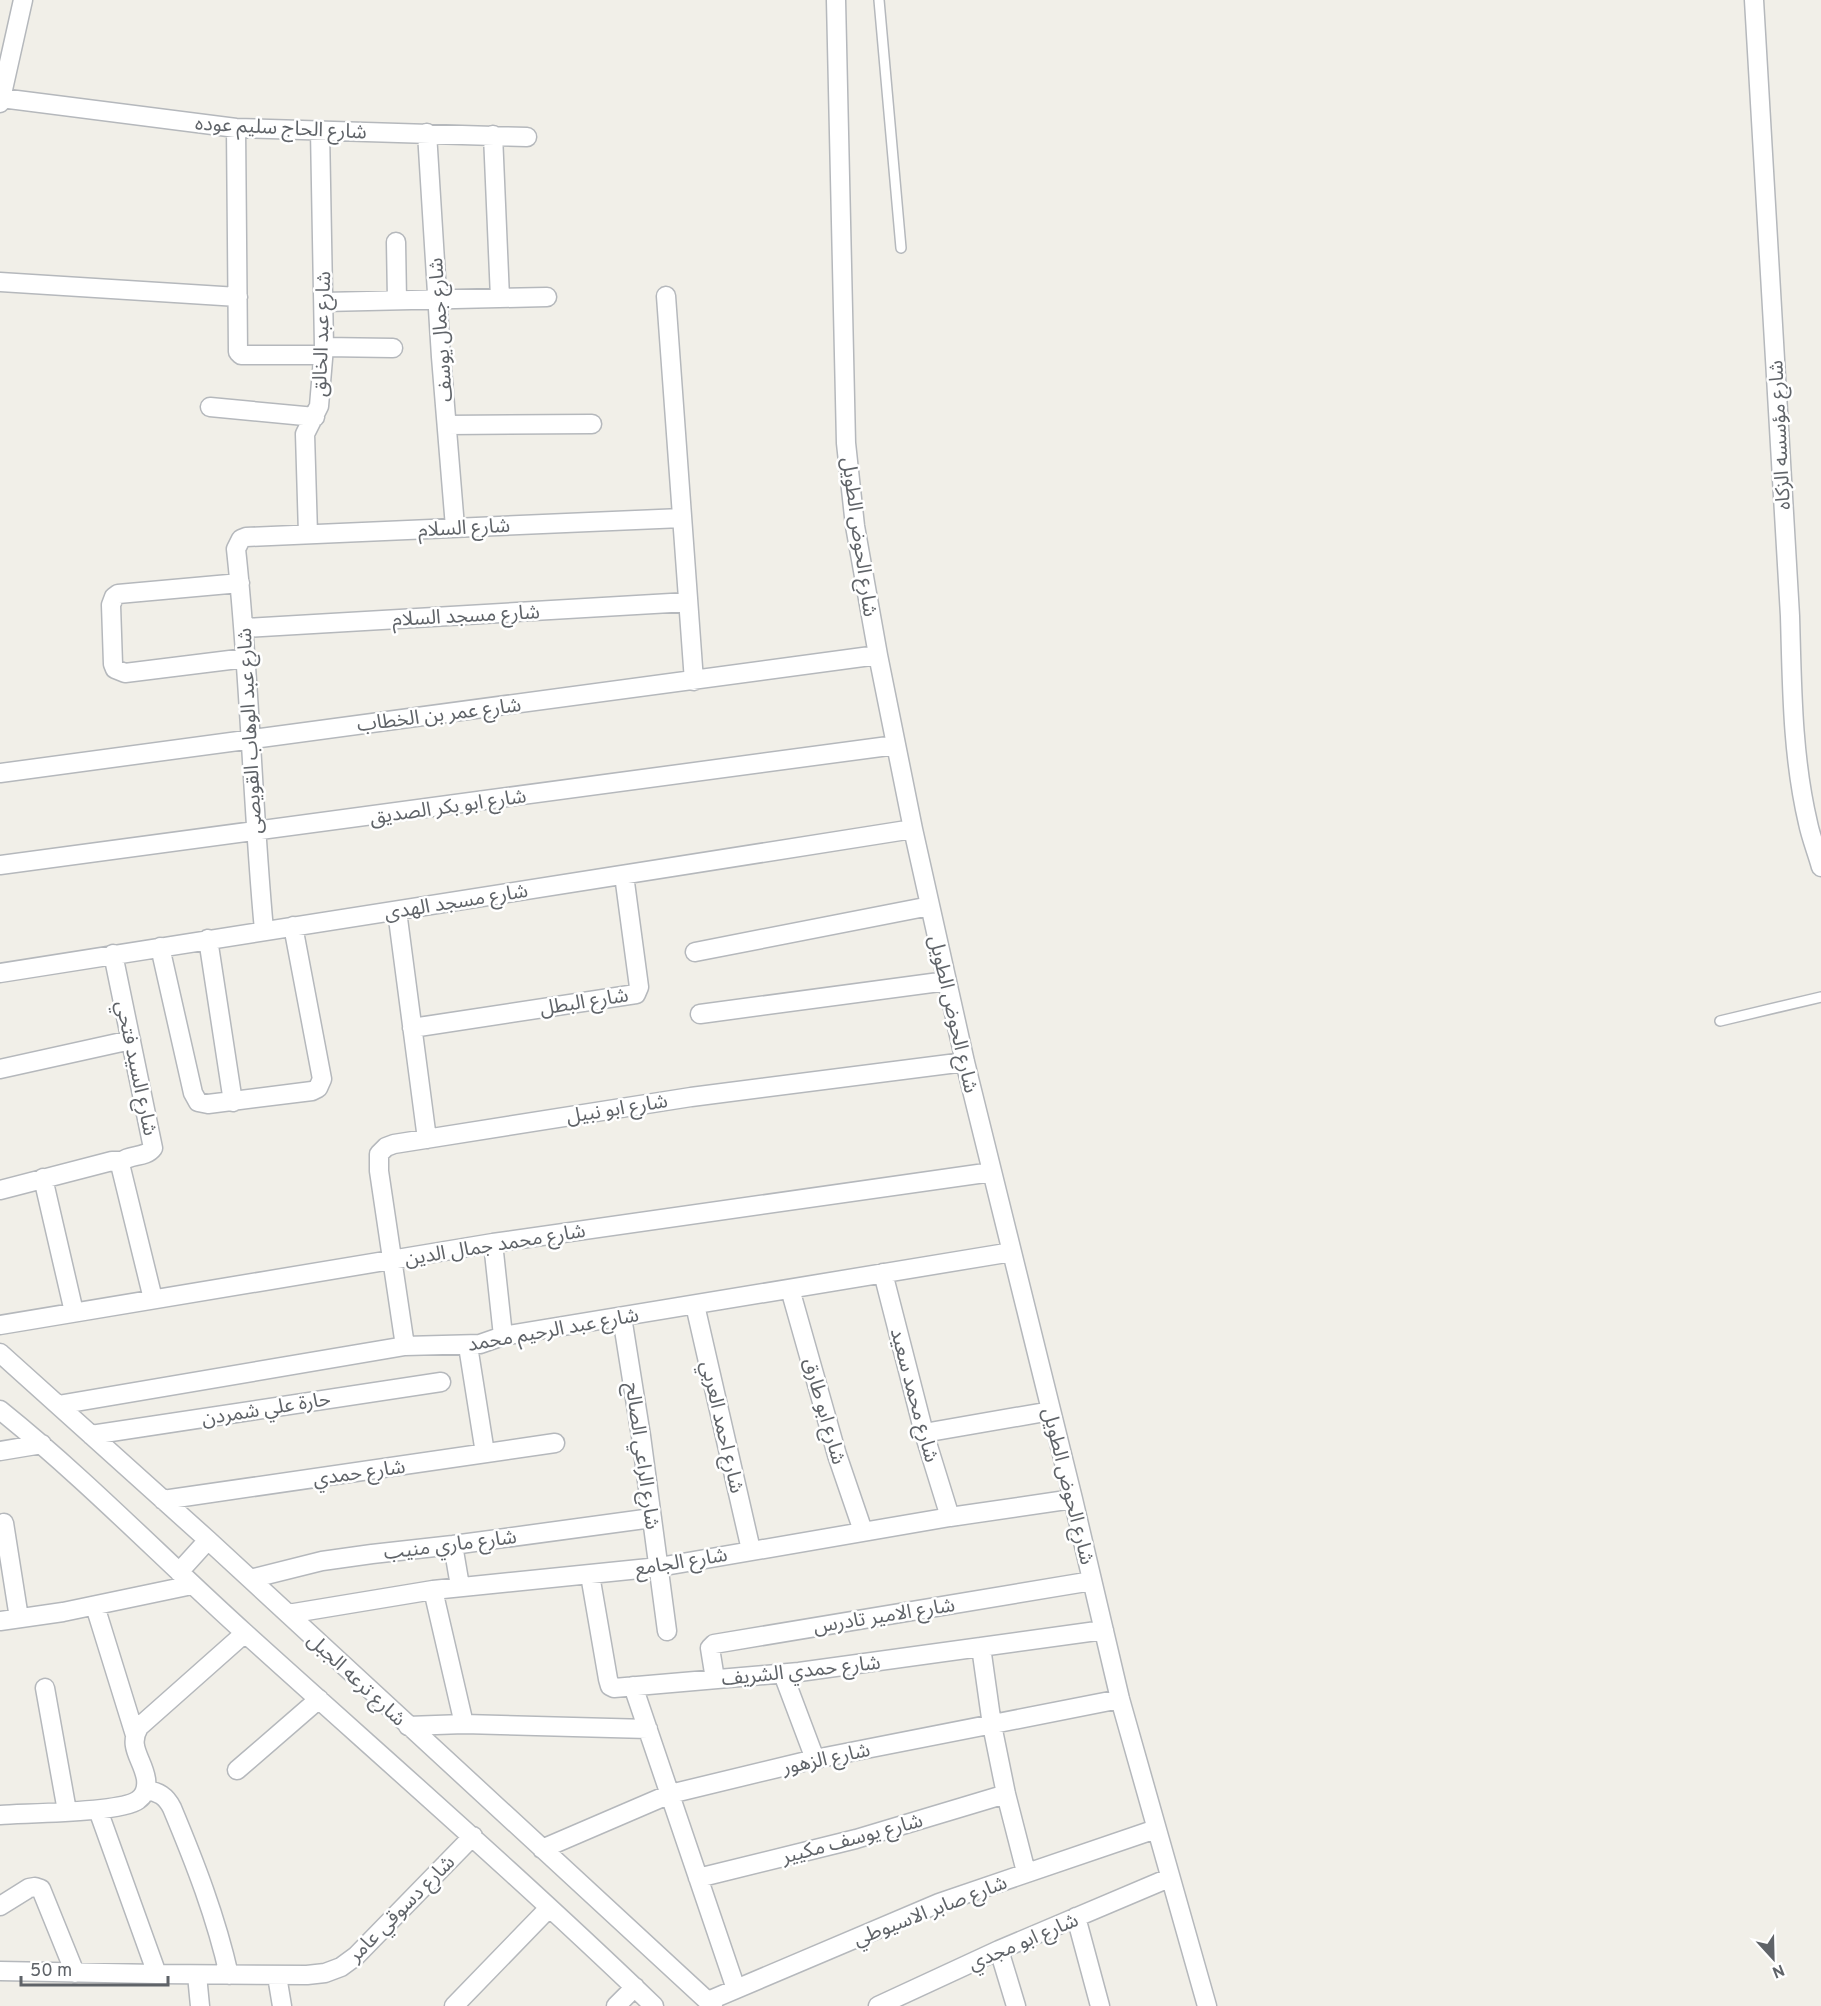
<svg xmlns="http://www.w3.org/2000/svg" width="1821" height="2006" viewBox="0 0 1821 2006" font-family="Overpass,'Noto Sans Arabic',sans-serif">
<rect width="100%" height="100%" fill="#f1efe8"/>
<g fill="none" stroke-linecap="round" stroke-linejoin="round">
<g stroke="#b5b8bc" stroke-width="12">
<path id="lane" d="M879,0L901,248
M1720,1021L1821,997"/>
</g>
<g stroke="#b5b8bc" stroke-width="21">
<path id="street" d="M836,0L846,443L855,526L878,655L913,829L965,1062L1073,1499L1120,1699L1207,2006
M1754,0L1790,616C1792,685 1792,755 1808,823C1811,838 1817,852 1821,867
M1,98L236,128L527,137
M0,103L23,0
M236,128L238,352L241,355H323
M427,133L441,357L455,527
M493,135L500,298
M396,242L397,300
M0,282L238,297
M666,296L694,681
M324,302L547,297
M324,347L393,348
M210,407L315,417
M447,425L592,424
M308,534L305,434L319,406L324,347L320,130
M240,583L118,594L114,597L111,605L113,664L115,669L125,673L246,658
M244,628L688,602
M0,773L878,655
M0,865L896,745
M397,911L427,1139
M264,930C252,803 250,676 236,549L241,539L246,537L682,518
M208,939L233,1102
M160,947L193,1093L198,1102L208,1104L312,1091L318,1088L322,1079L293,926
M695,952L930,906
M113,954L153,1148C145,1159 127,1153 120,1164L153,1299
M0,973L913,829
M700,1014L947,981
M412,1028L636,994L639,987L624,875
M0,1069L131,1040
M43,1178L74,1312
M0,1190L112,1161H120
M493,1243L503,1336
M883,1273L924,1433L950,1517
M790,1289L837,1455L863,1531
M695,1305L751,1550
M622,1317L641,1436L667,1631
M0,1325L493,1243L992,1172
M405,1346L379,1171V1154L386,1147L394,1144L691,1097L965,1062
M468,1346L485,1453
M0,1353L208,1540L713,2006
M58,1405L405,1346L480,1344L503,1336L1012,1252
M0,1410C86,1479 163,1559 245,1633C382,1757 521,1878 654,2006
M924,1433L1051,1411
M91,1435L441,1382
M0,1451L42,1444
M163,1500L555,1443
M4,1523L19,1618
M453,1545L460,1586
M179,1572L208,1540
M590,1575L608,1679L610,1686L614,1688L799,1672L1104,1630
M250,1579L322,1561L372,1554L453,1545L652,1518
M433,1590L464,1724
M95,1606L135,1735
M288,1614L433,1590L659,1567L950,1517L1073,1499
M0,1621L63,1612L192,1585
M981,1647L992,1725L1006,1794L1026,1872
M783,1674L815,1759
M715,1679L710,1648L714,1644L1092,1581
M633,1686L736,1989
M45,1688L67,1811
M408,1726L464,1724L648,1729
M237,1770L319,1699
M146,1790C159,1792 166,1796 172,1808C195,1863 216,1917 229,1975
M98,1810L157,1974
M0,1815C26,1813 121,1813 138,1800C145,1795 147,1787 146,1779C143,1759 127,1747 139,1727L245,1633
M542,1849L670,1794L815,1759L1120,1699
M698,1878L856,1839L1006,1794
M0,1906L29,1888L35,1887L41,1889L75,1973
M1076,1917L1100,2006
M999,1950L1016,2006
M0,1971L157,1974L307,1975L325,1973L341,1967L356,1956L473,1836
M197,1975L200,2006
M277,1976L282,2006
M708,2001L939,1903L1156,1829
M454,2006L549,1908
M616,2006L635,1987
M878,2006L999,1950L1169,1878"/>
</g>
<use href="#lane" stroke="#fff" stroke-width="9"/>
<use href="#street" stroke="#fff" stroke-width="18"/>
</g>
<g text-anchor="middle" stroke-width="5" stroke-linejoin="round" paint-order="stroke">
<g font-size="20" fill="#5f6368" stroke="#fff">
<text transform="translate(281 127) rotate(3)" y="7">شارع الحاج سليم عوده</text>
<text transform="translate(440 330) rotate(-94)" y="7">شارع جمال يوسف</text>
<text transform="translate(321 334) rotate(-88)" y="7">شارع عبد الخالق</text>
<text transform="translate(1779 435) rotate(-93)" y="7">شارع مؤسسه الزكاه</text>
<text transform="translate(464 527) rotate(-3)" y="7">شارع السلام</text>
<text transform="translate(860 537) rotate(82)" y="7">شارع الحوض الطويل</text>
<text transform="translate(466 615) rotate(-3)" y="7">شارع مسجد السلام</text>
<text transform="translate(439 714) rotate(-7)" y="7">شارع عمر بن الخطاب</text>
<text transform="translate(249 731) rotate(-93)" y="7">شارع عبد الوهاب القويصى</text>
<text transform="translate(448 806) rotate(-8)" y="7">شارع ابو بكر الصديق</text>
<text transform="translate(456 901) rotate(-9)" y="7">شارع مسجد الهدى</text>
<text transform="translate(584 1001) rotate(-9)" y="7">شارع البطل</text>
<text transform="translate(954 1014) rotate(77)" y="7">شارع الحوض الطويل</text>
<text transform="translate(137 1068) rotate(78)" y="7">شارع السيد فتحي</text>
<text transform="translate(617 1108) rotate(-9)" y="7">شارع ابو نبيل</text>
<text transform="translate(495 1244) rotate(-9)" y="7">شارع محمد جمال الدين</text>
<text transform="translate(553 1329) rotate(-10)" y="7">شارع عبد الرحيم محمد</text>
<text transform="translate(915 1395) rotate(75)" y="7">شارع محمد سعيد</text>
<text transform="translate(266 1408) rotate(-9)" y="7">حارة علي شمردن</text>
<text transform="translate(825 1411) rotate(74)" y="7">شارع ابو طارق</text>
<text transform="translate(723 1427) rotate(77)" y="7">شارع احمد العربي</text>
<text transform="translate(643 1456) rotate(82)" y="7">شارع الراعي الصالح</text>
<text transform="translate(359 1472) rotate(-8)" y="7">شارع حمدي</text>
<text transform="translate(1069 1486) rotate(76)" y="7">شارع الحوض الطويل</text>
<text transform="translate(450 1544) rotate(-7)" y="7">شارع ماري منيب</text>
<text transform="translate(681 1561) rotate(-9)" y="7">شارع الجامع</text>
<text transform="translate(884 1615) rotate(-9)" y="7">شارع الامير تادرس</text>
<text transform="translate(801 1670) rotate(-6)" y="7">شارع حمدي الشريف</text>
<text transform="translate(357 1679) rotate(43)" y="7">شارع ترعه الجبل</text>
<text transform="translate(826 1758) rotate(-12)" y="7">شارع الزهور</text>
<text transform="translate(852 1838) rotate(-15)" y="7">شارع يوسف مكيير</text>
<text transform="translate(401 1908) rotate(-45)" y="7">شارع دسوقي عامر</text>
<text transform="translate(930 1910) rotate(-21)" y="7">شارع صابر الاسيوطي</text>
<text transform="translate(1023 1941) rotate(-23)" y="7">شارع ابو مجدي</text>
</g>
</g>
<g transform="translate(1773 1958) rotate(158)" stroke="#ffffff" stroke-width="4.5" paint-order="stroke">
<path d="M0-4.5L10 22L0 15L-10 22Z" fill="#5f6368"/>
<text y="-9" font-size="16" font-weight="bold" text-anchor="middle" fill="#5f6368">N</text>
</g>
<path d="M21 1976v9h147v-9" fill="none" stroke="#5f6368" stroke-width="3"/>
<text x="30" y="1976" font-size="18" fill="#5f6368" stroke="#ffffff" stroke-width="4.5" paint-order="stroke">50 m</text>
</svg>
